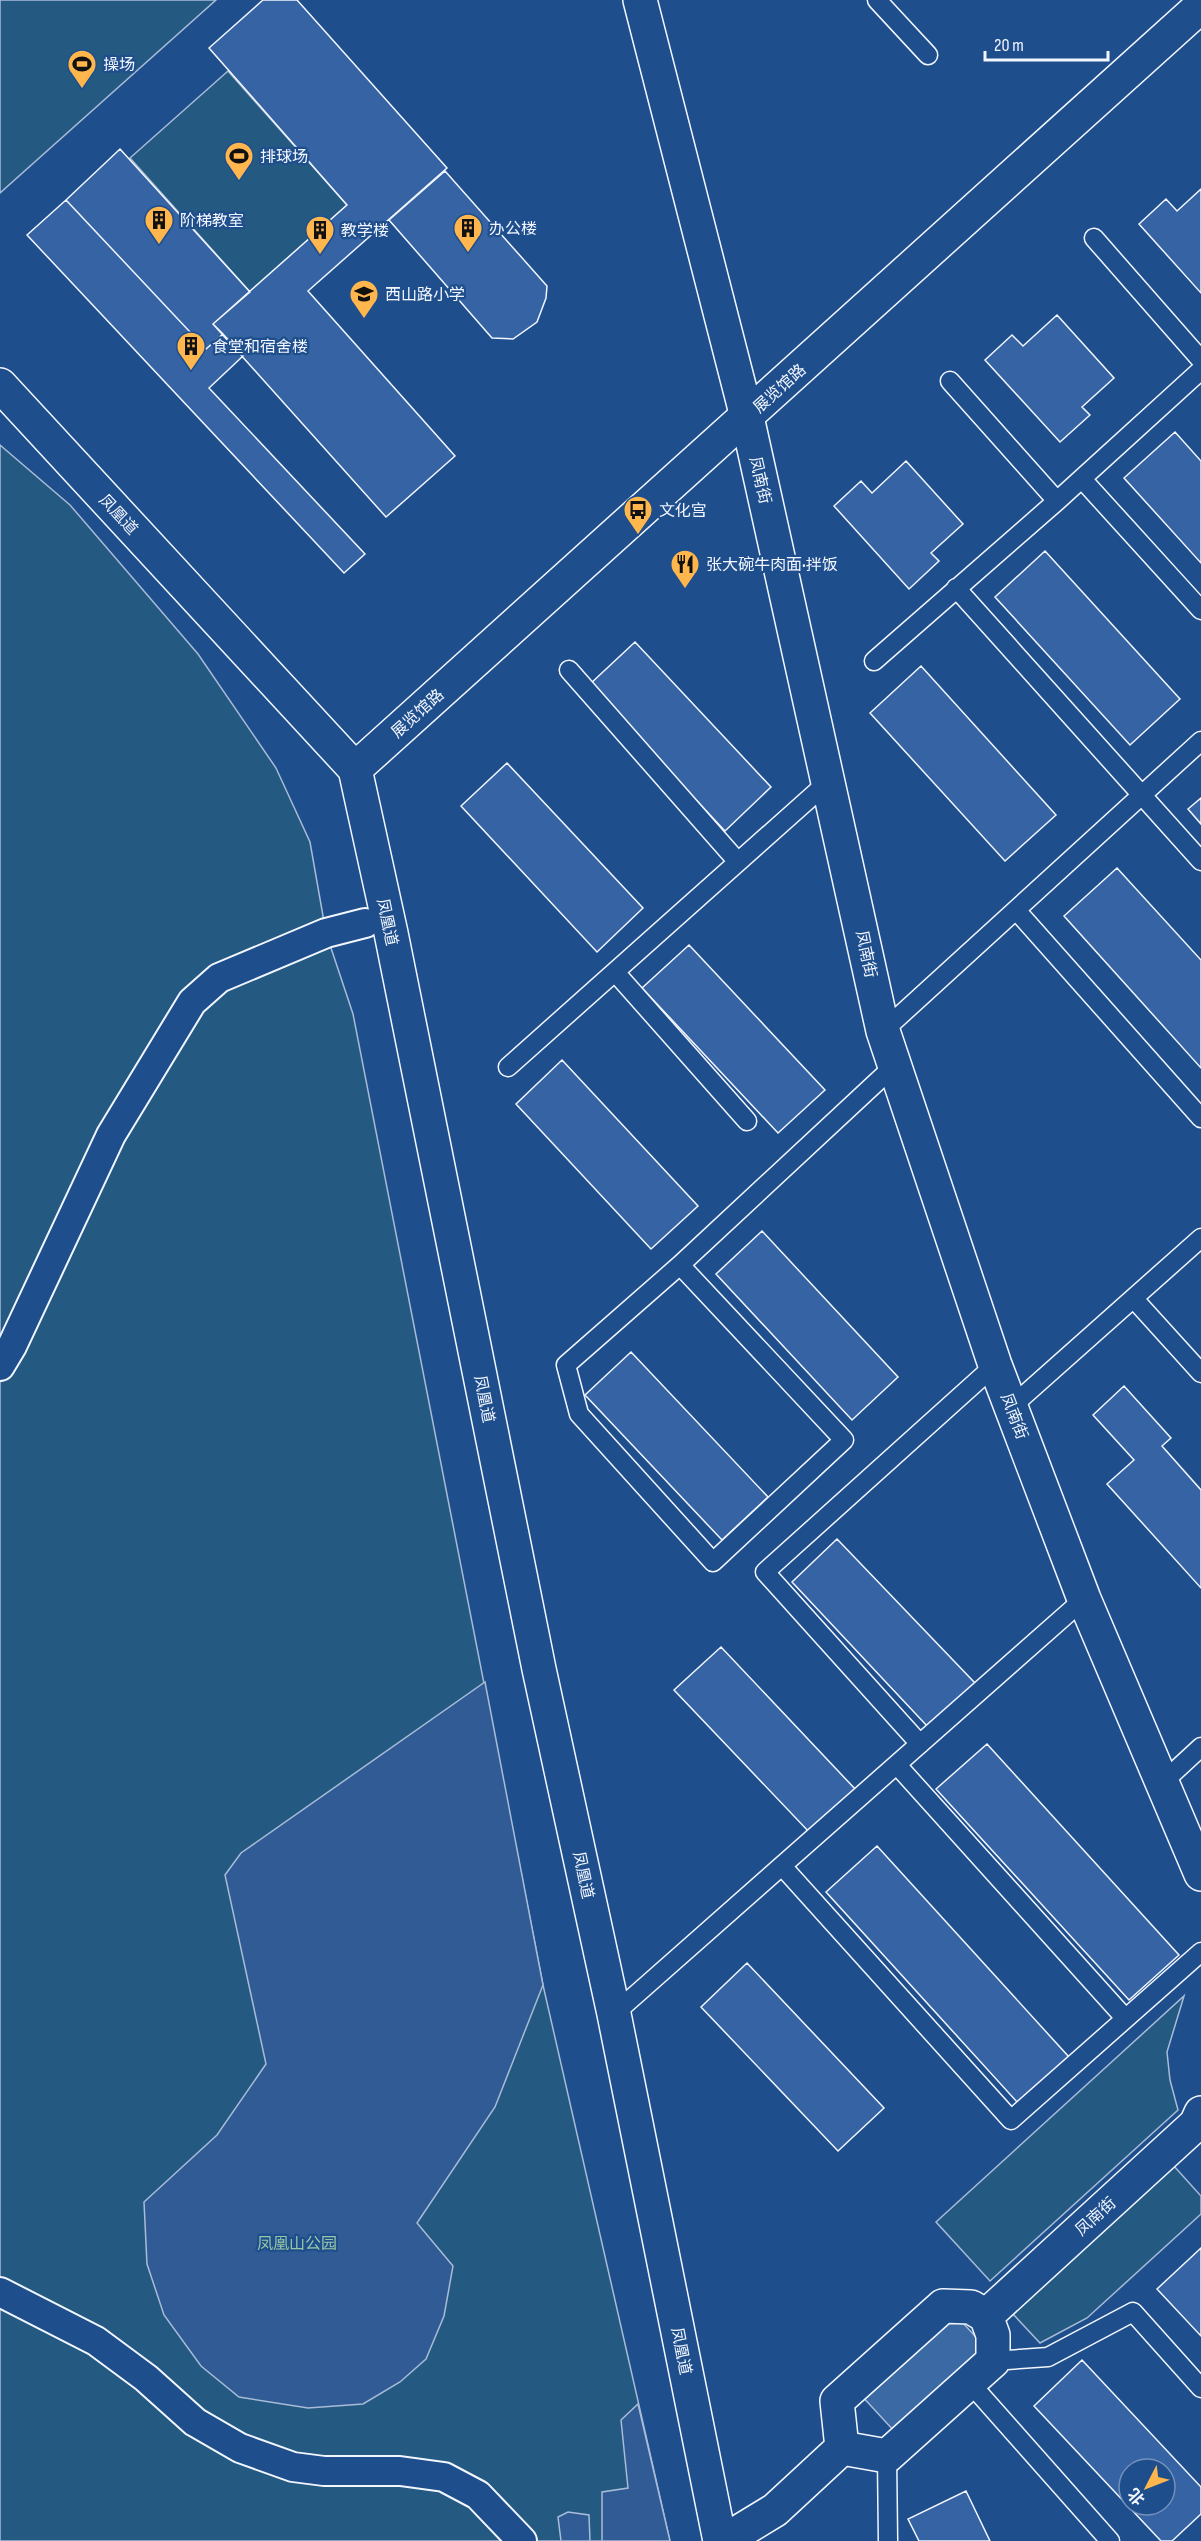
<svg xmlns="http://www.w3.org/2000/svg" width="1201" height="2541" viewBox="0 0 1201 2541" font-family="'Sofia Sans Condensed','Noto Sans SC',sans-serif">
<rect width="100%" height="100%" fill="#1f4e8c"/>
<path fill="#245a82" stroke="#a8bbd7" stroke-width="1.5" d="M0,0H216L0,193Z
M228,71L347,205L250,292L130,158Z
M0,445L70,505L198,654L276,768L310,842L326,933L353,1014L543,1985L670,2541H0Z
M1184,1996L1167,2052L1170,2080L1178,2110L990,2281L936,2222Z
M1173,2165L1201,2196V2214L1087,2318L1040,2343L1012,2313Z"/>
<path fill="#305b95" stroke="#a8bbd7" stroke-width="1.5" d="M485,1682L543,1985L495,2107L417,2223L453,2266L444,2316L426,2359L400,2382L363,2404L308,2408L239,2397L201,2366L164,2315L147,2264L144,2202L217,2135L266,2064L225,1875L241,1853Z
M638,2404L670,2541H602V2492L628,2488L621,2420Z
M568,2512L589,2515L590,2541H561L558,2517Z"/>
<path fill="#3b69a3" stroke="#a8bbd7" stroke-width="1.5" d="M951,2310L986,2348L895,2432L860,2394Z"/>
<path fill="#3563a3" stroke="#f2f6ff" stroke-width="1.5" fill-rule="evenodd" d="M263,0H297L447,168L308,291L455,456L386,517L213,324L347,205L209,48Z
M120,149L250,292L213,324L223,334L206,349L66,200Z
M445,171L547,286L546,298L537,322L513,339L492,338L389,220Z
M1201,189V293L1139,224L1166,199L1177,211Z
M66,200L206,349L223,334L243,356L209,388L365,554L344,573L27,235Z
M1057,315L1114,378L1082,407L1090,415L1060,442L985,360L1012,335L1023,346Z
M1175,432L1201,461V563L1124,478Z
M906,461L963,524L931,553L939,561L909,589L834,506L861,481L872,493Z
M1045,551L1180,699L1130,745L995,597Z
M635,642L771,787L725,831L589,685Z
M921,666L1056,815L1005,861L870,713Z
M507,763L643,908L597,952L461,806Z
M1201,798V824L1188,809Z
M1117,868L1201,960V1068L1064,916Z
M689,945L825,1090L778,1133L642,988Z
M562,1060L698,1206L651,1249L516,1104Z
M762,1231L898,1377L852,1420L716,1274Z
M631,1352L768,1497L722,1540L585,1395Z
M1124,1386L1171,1438L1162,1446L1201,1490V1588L1107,1484L1134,1460L1093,1415Z
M837,1539L975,1683L928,1727L792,1582Z
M721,1647L857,1791L811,1834L674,1690Z
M987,1744L1179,1955L1129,2000L936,1789Z
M877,1846L1069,2057L1018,2103L826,1892Z
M747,1963L884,2108L838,2151L701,2007Z
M1201,2248V2336L1157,2289Z
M1082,2360L1201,2487V2514L1172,2541H1161L1034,2406ZM1129,2469H1165V2505H1129Z
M966,2491L990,2541H919L908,2519Z"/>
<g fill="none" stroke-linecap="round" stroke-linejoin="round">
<g stroke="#f2f6ff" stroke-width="21">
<path id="service" d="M877,0L928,55
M1094,238L1201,360
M950,381L1057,501
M1082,479L1201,610
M956,588L1201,861
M874,661L1057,501L1201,370
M569,670L738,862
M1016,910L1201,1118
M615,972L747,1121
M883,1031L1201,741
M508,1067L829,781
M680,1265L844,1440L713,1562L579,1414L566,1365L680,1265L895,1065
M1134,1299L1201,1373
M1011,1407L1201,1238
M920,1744L765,1572L995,1365
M897,1765L1125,2018
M1162,1783L1201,1747
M782,1866L1011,2120L1201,1952
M614,2014L1084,1599
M993,2361L1048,2357L1133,2312L1201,2388
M970,2383L1110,2541
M887,2456L888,2541"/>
</g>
<g stroke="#f2f6ff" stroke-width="32">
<path id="pedestrian" d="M0,1366L12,1346L111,1135L192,1002L219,978L326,933L365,923
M0,2292L96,2341L146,2378L195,2422L240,2448L293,2467L324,2471H400L444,2477L478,2495L522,2541"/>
</g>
<g stroke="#f2f6ff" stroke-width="36">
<path id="minor" d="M640,0L747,417L883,1031L995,1365L1084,1599L1201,1874
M943,2306L971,2307L986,2316L993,2335V2361L887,2456L842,2448L837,2401Z
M986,2316L1196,2124L1201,2113
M724,2541L775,2510L842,2448"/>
</g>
<g stroke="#f2f6ff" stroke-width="36">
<path id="tertiary" d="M0,385L355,769L391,933L539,1669L614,2014L720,2541
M355,769L1201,6"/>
</g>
<use href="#service" stroke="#1f4e8c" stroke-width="18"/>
<use href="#pedestrian" stroke="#1f4e8c" stroke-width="28"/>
<use href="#minor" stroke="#1f4e8c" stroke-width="33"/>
<use href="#tertiary" stroke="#1f4e8c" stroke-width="33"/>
</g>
<defs>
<g id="stadium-pin" transform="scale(1.5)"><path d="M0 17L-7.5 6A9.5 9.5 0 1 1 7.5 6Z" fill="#ffb74d" stroke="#1f4e8c"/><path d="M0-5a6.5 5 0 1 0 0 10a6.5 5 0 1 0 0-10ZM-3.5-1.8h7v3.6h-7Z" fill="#111"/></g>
<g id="building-pin" transform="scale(1.5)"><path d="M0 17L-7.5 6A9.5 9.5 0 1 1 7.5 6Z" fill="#ffb74d" stroke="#1f4e8c"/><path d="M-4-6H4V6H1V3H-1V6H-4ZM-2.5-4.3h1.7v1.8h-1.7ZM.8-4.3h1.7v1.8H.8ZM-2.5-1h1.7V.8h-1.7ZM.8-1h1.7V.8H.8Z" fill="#111"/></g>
<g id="school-pin" transform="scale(1.5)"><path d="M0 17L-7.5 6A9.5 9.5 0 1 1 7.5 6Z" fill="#ffb74d" stroke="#1f4e8c"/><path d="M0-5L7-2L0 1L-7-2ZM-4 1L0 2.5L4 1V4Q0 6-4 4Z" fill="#111"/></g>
<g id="bus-pin" transform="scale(1.5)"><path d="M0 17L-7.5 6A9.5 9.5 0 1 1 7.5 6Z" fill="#ffb74d" stroke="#1f4e8c"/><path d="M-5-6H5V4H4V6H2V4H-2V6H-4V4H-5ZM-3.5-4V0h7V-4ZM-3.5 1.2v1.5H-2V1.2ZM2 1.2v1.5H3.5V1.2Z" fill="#111"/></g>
<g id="restaurant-pin" transform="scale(1.5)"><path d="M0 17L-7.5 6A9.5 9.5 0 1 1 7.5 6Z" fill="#ffb74d" stroke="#1f4e8c"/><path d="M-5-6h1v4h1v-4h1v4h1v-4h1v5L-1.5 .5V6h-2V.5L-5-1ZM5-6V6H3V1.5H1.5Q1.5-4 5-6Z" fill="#111"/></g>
</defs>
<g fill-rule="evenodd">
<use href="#stadium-pin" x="82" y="64"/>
<use href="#stadium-pin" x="239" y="156"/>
<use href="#building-pin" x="159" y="220"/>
<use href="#building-pin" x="468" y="228"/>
<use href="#building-pin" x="320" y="230"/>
<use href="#school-pin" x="364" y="294"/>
<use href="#building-pin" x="191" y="346"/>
<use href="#bus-pin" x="638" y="510"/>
<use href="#restaurant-pin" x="685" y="564"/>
</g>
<g text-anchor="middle" stroke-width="4.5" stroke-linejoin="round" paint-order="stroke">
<g font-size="16" fill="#f2f6ff" stroke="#1f4e8c" text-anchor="start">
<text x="103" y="70">操场</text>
<text x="260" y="162">排球场</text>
<text x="180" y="226">阶梯教室</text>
<text x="489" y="234">办公楼</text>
<text x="341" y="236">教学楼</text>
<text x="385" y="300">西山路小学</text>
<text x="212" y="352">食堂和宿舍楼</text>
<text x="659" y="516">文化宫</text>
<text x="706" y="570">张大碗牛肉面•拌饭</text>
</g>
<g font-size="16" fill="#f2f6ff" stroke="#1f4e8c">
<text transform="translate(779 388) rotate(-42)" y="6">展览馆路</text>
<text transform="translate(761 480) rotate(77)" y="6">凤南街</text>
<text transform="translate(119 514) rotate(47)" y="6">凤凰道</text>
<text transform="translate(417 713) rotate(-42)" y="6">展览馆路</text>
<text transform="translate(388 922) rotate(78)" y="6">凤凰道</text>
<text transform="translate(867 954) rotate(78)" y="6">凤南街</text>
<text transform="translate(485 1399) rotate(79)" y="6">凤凰道</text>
<text transform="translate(1015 1416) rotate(69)" y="6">凤南街</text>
<text transform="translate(584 1875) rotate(78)" y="6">凤凰道</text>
<text transform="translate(1095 2216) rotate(-42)" y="6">凤南街</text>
<text transform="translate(682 2351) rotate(79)" y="6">凤凰道</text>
</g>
<g font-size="16" fill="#97c8a6" stroke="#1f4e8c">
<text x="297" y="2249">凤凰山公园</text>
</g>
</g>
<g transform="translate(1147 2487) rotate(228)"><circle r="28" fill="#1f4e8c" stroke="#7391ba" stroke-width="1.5"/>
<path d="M0-4.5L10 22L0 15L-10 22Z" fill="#ffb74d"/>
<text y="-9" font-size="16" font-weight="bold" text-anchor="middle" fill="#f2f6ff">北</text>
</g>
<path d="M985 51v9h123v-9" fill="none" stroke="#f2f6ff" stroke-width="3"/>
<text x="994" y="51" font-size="18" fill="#f2f6ff" stroke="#1f4e8c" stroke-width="4.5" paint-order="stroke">20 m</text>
</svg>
